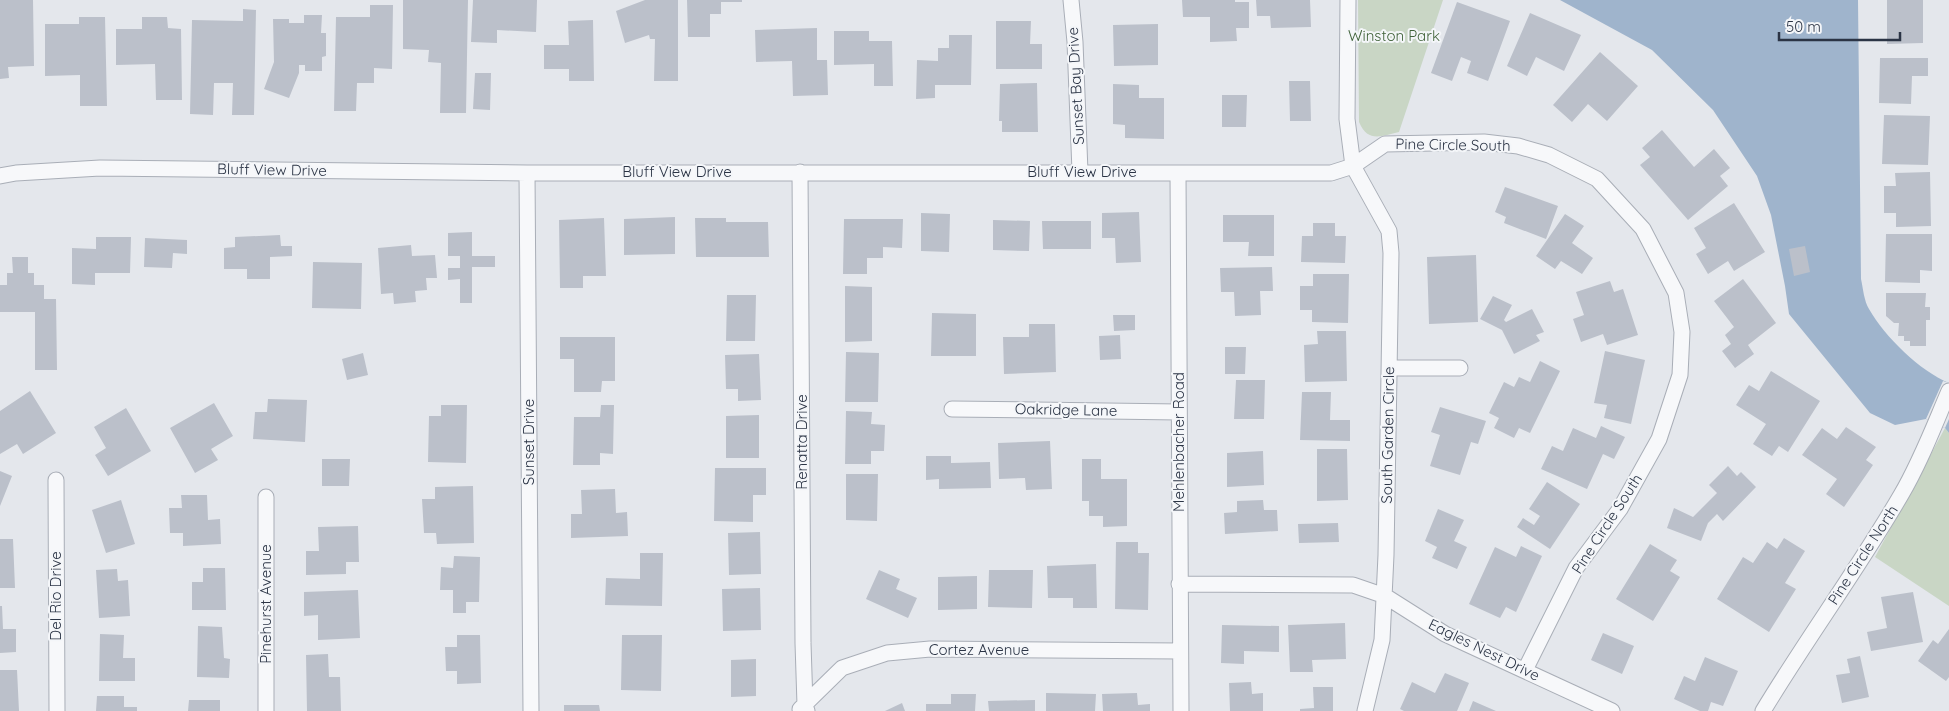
<svg xmlns="http://www.w3.org/2000/svg" width="1949" height="711" viewBox="0 0 1949 711" font-family="Quicksand,sans-serif">
<rect width="100%" height="100%" fill="#e4e7ec"/>
<path fill="#c9d6c5" d="M1358,0H1443L1399,132C1381,136 1368,143 1359,122Z
M1945,428L1949,433V606L1875,557Z"/>
<path fill="#9fb4cc" d="M1560,0H1858L1861,279C1863,288 1864,301 1869,309C1885,337 1920,371 1949,383V433L1945,428L1926,419L1895,425L1870,413L1789,314L1785,286L1771,215L1757,176L1713,110L1652,50Z"/>
<path fill="#e4e7ec" d="M1943,381L1949,383V419L1945,428L1926,419Z"/>
<path fill="#bbc0ca" d="M0,0H33L34,66L8,67L9,78L0,79Z
M403,0H468L466,113H440L441,63L428,62L429,50L403,49Z
M473,0H537L536,32L497,30V43L471,42Z
M645,0H678V81H654L655,39H650L649,35L625,43L616,11Z
M687,0H742V2H721V14H710V37H688Z
M1182,0H1235V2H1249V28H1236L1237,41L1210,42V17H1183Z
M1256,0H1310L1311,27L1271,28L1270,16H1257Z
M1887,0H1923V43L1887,44Z
M1457,2L1510,21L1488,81L1467,73L1471,61L1461,57L1452,81L1431,73Z
M370,5H393L392,69L374,68V83H357L356,111H334L336,17H370Z
M243,9L256,10L254,115H232L233,83H214L213,115L190,114L192,20L243,21Z
M1530,13L1581,35L1564,71L1536,57L1527,76L1507,66Z
M304,15H322L321,33H326V56L322,57V71H305V65H299V73L289,98L264,89L274,62L273,19H289V23H304Z
M79,17H105L107,106H80V75L45,76V24H79Z
M142,17H167L168,28L181,29L182,100H156L155,64L116,65V29H142Z
M593,20L594,81H569V69H544V45H569L568,21Z
M996,21H1031L1030,44H1042V69H996Z
M1158,24V65L1114,66L1113,25Z
M817,28V60H827L828,95L793,96L792,61L756,62L755,30Z
M834,31H869V41H892L893,86H874V64L834,65Z
M949,35H972L971,85H935V98L916,99L917,60L938,61V48H949Z
M1600,52L1638,86L1607,121L1588,104L1572,122L1553,105Z
M1880,58H1928V76H1912L1911,104L1879,103Z
M475,73H491L490,110L473,109Z
M1289,81H1310L1311,121H1290Z
M1037,83L1038,132H1002V121H999L1000,84Z
M1113,84L1139,85V98H1164V139L1125,138V125L1113,124Z
M1222,95H1247L1246,127H1222Z
M1884,115L1930,116L1928,165L1882,164Z
M1662,130L1694,167L1714,149L1730,168L1720,176L1728,186L1688,220L1640,165L1650,157L1642,148Z
M1930,172L1931,226L1896,227V213H1884V186H1896L1895,173Z
M1505,187L1558,206L1546,239L1504,223L1506,217L1495,212Z
M1734,203L1765,252L1734,271L1728,261L1708,274L1696,254L1706,248L1694,228Z
M1139,212L1141,262L1116,263L1115,238H1102V213Z
M921,213L950,214L949,252L921,251Z
M1565,214L1584,226L1572,243L1593,258L1582,274L1561,261L1555,269L1536,256Z
M1223,215H1274V256H1248L1249,242H1223Z
M675,217V254L624,255V219Z
M604,218L606,276H583V288H560L559,220Z
M695,218H726V222H768L769,257H696Z
M844,219H903L902,248L883,247V258H867V274H843Z
M993,220L1030,221L1029,251L993,250Z
M1042,221H1091V249H1043Z
M1313,223H1335V236H1346L1345,263L1301,262L1302,236H1313Z
M472,232V256H495V267H472V303H460V279L448,280V268H460V256H448V233Z
M1886,234H1932V271L1920,270V283L1885,282Z
M280,235L281,246H292V256L270,257V279H247V269H224V248L235,247V237Z
M96,237H131L130,273H95V285L72,284V248L96,249Z
M145,238L187,240V254L173,253L172,268L144,267Z
M411,245L412,256L435,255L437,278H426L427,290L415,291L416,302L394,304L393,293L381,294L378,248Z
M1805,246L1810,272L1794,276L1789,249Z
M1476,255L1478,322L1429,324L1427,257Z
M12,257H28V273H34V285H44V299H56L57,370H35V312H0V285H7V273H13Z
M313,262L362,263L361,309L312,308Z
M1272,267L1273,291H1260L1261,315L1235,316L1234,292H1221L1220,268Z
M1313,274H1349L1348,323L1312,322V310H1300V286H1313Z
M1743,279L1776,323L1748,345L1754,354L1735,368L1722,351L1731,344L1725,335L1734,327L1714,301Z
M1610,281L1614,292L1623,289L1638,335L1607,345L1603,334L1581,342L1573,319L1584,315L1576,292Z
M845,286L872,287V341L845,342Z
M1886,293H1926L1925,307H1930V320H1926V346H1910V341H1904V336H1898L1899,323H1894L1886,316Z
M727,295H756L755,341H726Z
M1493,296L1512,305L1504,320L1506,322L1532,309L1544,332L1536,335L1540,341L1514,354L1502,330L1480,319Z
M932,313L976,314V356H931Z
M1113,315H1135V330L1114,331Z
M1029,324H1055L1056,372L1004,374L1003,337H1029Z
M1317,331H1346L1347,381L1305,382L1304,345L1318,344Z
M1120,335L1121,359L1100,360L1099,336Z
M560,337H615V381H602L601,392H574V359H560Z
M1225,347H1246L1245,374H1225Z
M1605,351L1645,360L1631,424L1604,418L1607,405L1594,403Z
M846,352L879,353L878,402H845Z
M363,353L368,375L347,380L342,359Z
M759,354L761,400L738,401V389H726L725,355Z
M1540,361L1560,371L1530,433L1519,428L1514,438L1494,428L1499,418L1489,413L1504,382L1514,387L1519,377L1530,382Z
M1771,371L1820,401L1788,452L1779,446L1772,456L1753,444L1766,424L1736,405L1749,385L1759,391Z
M1236,380H1265L1264,419H1234Z
M30,391L56,433L23,454L17,444L0,454V411Z
M1302,392H1331L1330,420H1350V441L1300,440Z
M268,399L307,400L305,442L253,439L255,412H267Z
M214,403L233,436L211,449L218,460L195,473L170,428Z
M441,405H467L466,463L428,462L429,416H441Z
M601,405H614L613,454L600,453V465H573L574,417H600Z
M1440,407L1486,421L1478,444L1471,442L1460,475L1430,466L1440,435L1431,432Z
M126,408L151,451L108,476L95,455L106,448L94,427Z
M846,411L872,412L871,424L885,425L884,451H871V464H845Z
M759,415V458H726V416Z
M1601,426L1625,437L1614,459L1603,454L1587,489L1541,469L1552,446L1563,451L1573,428L1596,438Z
M1846,427L1876,447L1866,460L1873,465L1844,507L1826,494L1837,479L1802,455L1822,428L1837,439Z
M1050,441L1052,489L1026,490L1025,478L999,479L998,443Z
M1317,449H1347L1348,500L1317,501Z
M1263,451L1264,485L1227,487V453Z
M926,456H951V463L990,462L991,488L939,489V479L926,480Z
M322,459H350L349,486H322Z
M1082,459H1101V479H1127V526L1103,527V516H1089V501H1082Z
M1728,466L1737,476L1741,472L1756,487L1723,521L1717,514L1708,523L1701,541L1667,528L1674,508L1693,517L1717,493L1709,485Z
M715,468H766V495H753V522L714,521Z
M0,471L12,476L0,506Z
M846,474H878L877,521L846,520Z
M1547,482L1580,504L1550,549L1517,527L1523,518L1534,525L1540,516L1529,509Z
M473,486L474,543L437,544L436,533H424L422,499H435V487Z
M615,489L616,513L627,512L628,536L571,538V514H582L581,490Z
M181,495H207L208,520L220,519L221,544L183,546V533H170L169,508H182Z
M121,500L135,544L106,553L92,510Z
M1263,500L1264,510H1277L1278,531L1225,534L1224,513L1237,512V501Z
M1438,509L1464,520L1454,541L1467,547L1457,569L1432,558L1437,547L1425,541Z
M1338,523L1339,542L1299,543L1298,524Z
M358,526L359,562H346V574L306,575V551H319L318,527Z
M760,532L761,574L729,575L728,533Z
M1784,538L1805,551L1785,583L1796,589L1769,632L1717,599L1743,557L1753,563L1767,542L1777,549Z
M0,539H13L15,588H0Z
M1116,542H1138V553H1149L1148,610L1115,609Z
M1650,544L1677,560L1670,571L1680,577L1653,621L1616,599Z
M1521,546L1542,556L1516,612L1506,607L1500,618L1469,604L1495,547L1516,557Z
M640,553H663L662,606L605,605L606,578L640,579Z
M454,556L480,557L479,602H466V613H453V590H440L441,567L453,568Z
M1096,564L1097,608H1073V598H1048L1047,566Z
M203,568H225L226,610H192V582H203Z
M117,569L118,581L128,580L130,616L99,618L96,570Z
M879,570L900,579L896,589L917,598L908,618L866,599Z
M989,570H1033L1032,608L988,607Z
M977,576V609L938,610V577Z
M760,588L761,630L723,631L722,589Z
M358,590L360,638L318,640V615L304,616V592Z
M1913,592L1923,642L1871,651L1867,632L1887,628L1881,597Z
M0,606H2L3,629H16V652L0,653Z
M1345,623L1346,659L1312,660L1313,672H1290L1288,625Z
M1222,625L1279,626V652L1244,651V664L1221,663Z
M198,626L222,627L224,658L230,659L229,678L197,677Z
M1949,629V677L1946,681L1918,661L1933,640L1938,644Z
M1603,633L1634,646L1622,674L1591,660Z
M100,634L124,635L123,658H135V681H99Z
M457,635H480L481,683L457,684V671H446L445,647H457Z
M622,635H662L661,691L621,690Z
M328,654L329,677H340L341,711H307L306,655Z
M1860,656L1869,697L1842,703L1836,675L1850,673L1847,659Z
M1705,657L1738,671L1723,706L1711,702L1708,711H1700L1674,699L1684,676L1695,681Z
M756,659V696L731,697V660Z
M0,670H17L19,711H0Z
M1445,673L1469,683L1457,711H1404L1400,709L1412,682L1435,693Z
M1251,682L1252,694L1263,693V711H1230L1229,683Z
M1313,687H1333V711H1300V709L1314,708Z
M1046,693L1096,694L1095,711H1046Z
M1137,693L1138,705L1150,704V711H1103L1102,694Z
M951,694H976L975,711H926V704H951Z
M97,696H124V707H137V711H96Z
M189,700H220V711H188Z
M1035,700V711H989L988,701Z
M1473,701L1496,711H1469Z
M902,703L905,711H885Z
M564,705H599L600,711H564Z"/>
<g fill="none" stroke-linecap="round" stroke-linejoin="round">
<g stroke="#a9aeb7" stroke-width="17">
<path id="minor" d="M1071,0L1075,42L1080,172
M1348,0L1347,119L1353,166L1389,231L1391,253L1386,555L1382,640L1365,711
M800,172L803,643L805,705L807,711
M527,173L531,711
M1178,173L1181,711
M0,176L16,173L100,168L527,173H1331L1353,166L1385,144L1484,142L1518,146L1549,155L1597,179L1643,229L1676,293L1682,332L1680,375L1659,439L1620,509L1576,568L1525,670
M1390,368H1460
M952,409L1179,412
M56,480L57,711
M266,497V711
M1179,584L1353,585L1385,596L1445,634L1612,711
M800,709L842,668L887,653L930,649L1180,651
M1763,711C1807,638 1858,569 1901,495C1920,463 1934,426 1949,391"/>
</g>
<use href="#minor" stroke="#f7f8fa" stroke-width="15"/>
</g>
<g text-anchor="middle" stroke-width="4" stroke-linejoin="round" paint-order="stroke">
<g font-size="15" fill="#3f6138" stroke="#f4f6f9">
<text x="1394" y="41">Winston Park</text>
</g>
<g font-size="15" fill="#2b3445" stroke="#f4f6f9">
<text transform="translate(1076 86) rotate(-93)" y="5">Sunset Bay Drive</text>
<text transform="translate(1453 145) rotate(1)" y="5">Pine Circle South</text>
<text transform="translate(272 170) rotate(1)" y="5">Bluff View Drive</text>
<text x="677" y="177">Bluff View Drive</text>
<text x="1082" y="177">Bluff View Drive</text>
<text transform="translate(1066 410) rotate(1)" y="5">Oakridge Lane</text>
<text transform="translate(1388 435) rotate(-89)" y="5">South Garden Circle</text>
<text transform="translate(529 442) rotate(-90)" y="5">Sunset Drive</text>
<text transform="translate(802 442) rotate(-90)" y="5">Renatta Drive</text>
<text transform="translate(1179 442) rotate(-90)" y="5">Mehlenbacher Road</text>
<text transform="translate(1607 524) rotate(-57)" y="5">Pine Circle South</text>
<text transform="translate(1863 555) rotate(-57)" y="5">Pine Circle North</text>
<text transform="translate(56 596) rotate(-90)" y="5">Del Rio Drive</text>
<text transform="translate(266 604) rotate(-90)" y="5">Pinehurst Avenue</text>
<text x="979" y="655">Cortez Avenue</text>
<text transform="translate(1484 650) rotate(26)" y="5">Eagles Nest Drive</text>
</g>
</g>
<path d="M1779 32v8h121v-8" fill="none" stroke="#2b3445" stroke-width="2.5"/>
<text x="1786" y="32" font-size="15" fill="#2b3445" stroke="#f4f6f9" stroke-width="4" paint-order="stroke">50 m</text>
</svg>
